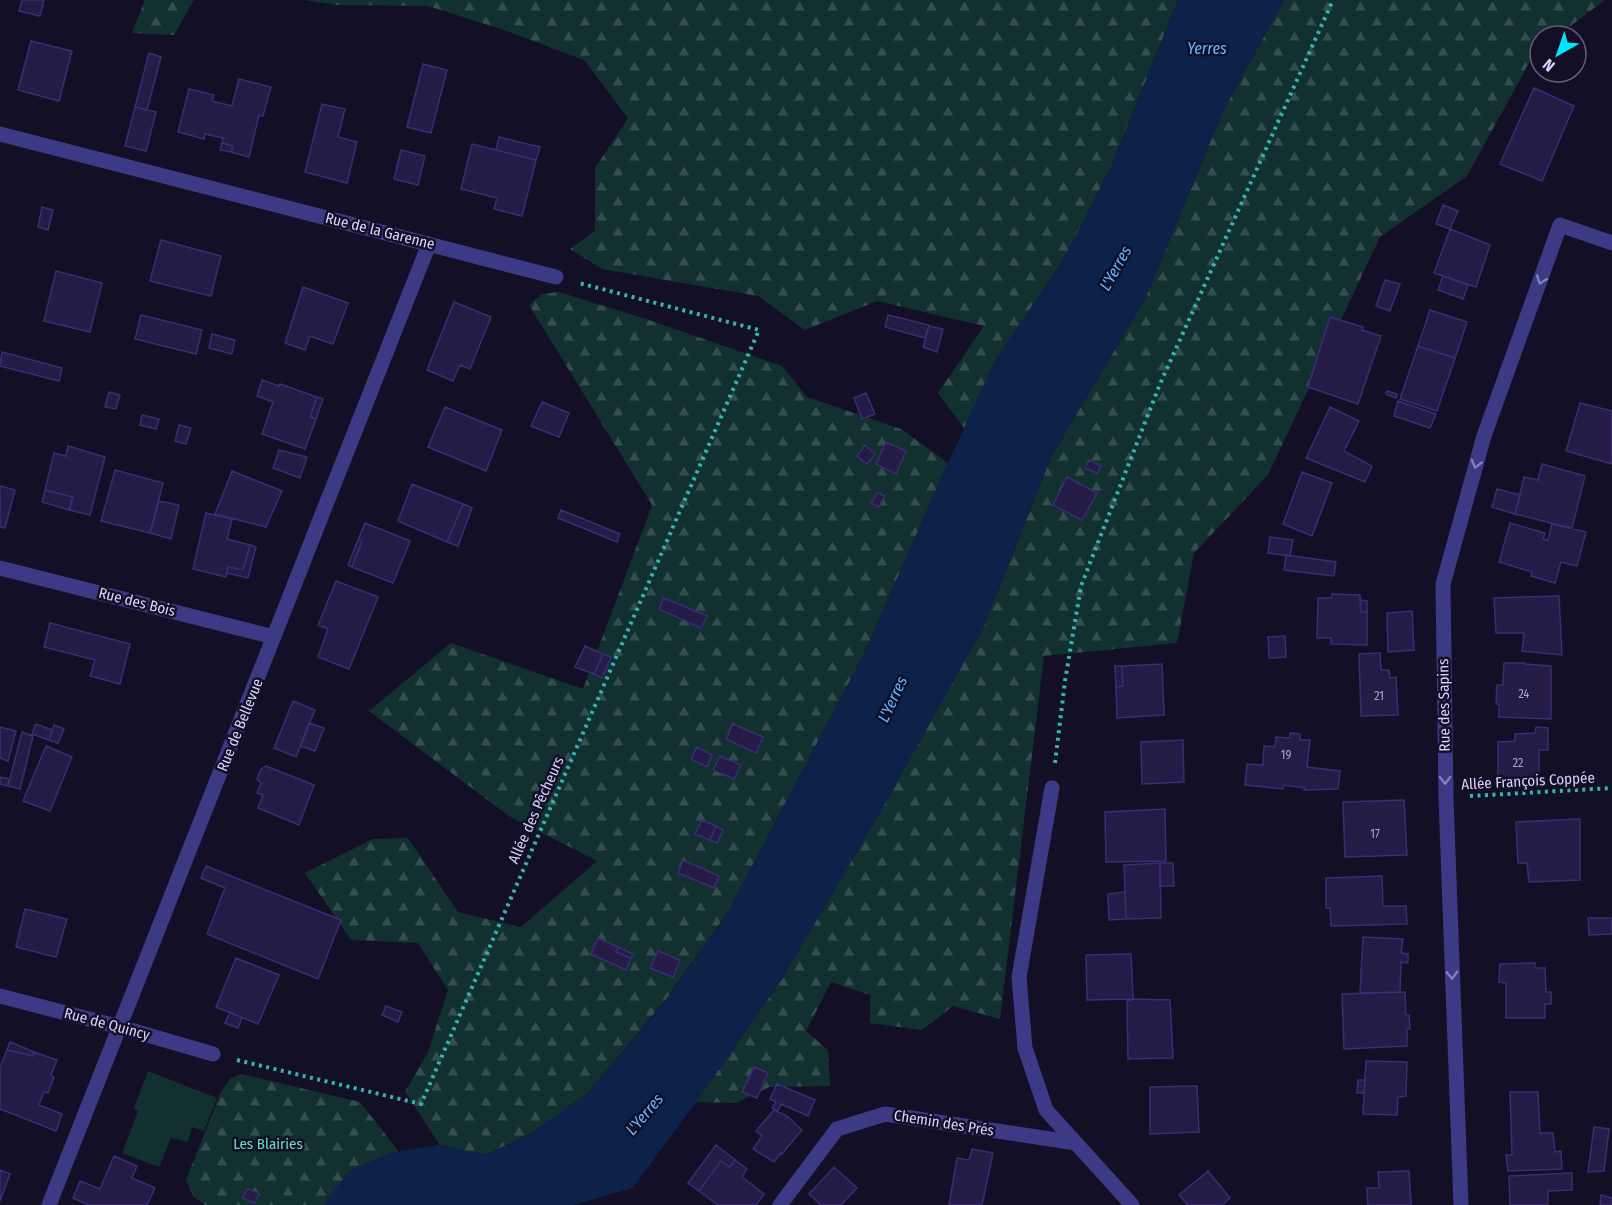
<svg xmlns="http://www.w3.org/2000/svg" width="1612" height="1205" viewBox="0 0 1612 1205" font-family="'Fira Sans Condensed',sans-serif">
<defs>
<pattern id="forest-firs" width="22" height="20" patternUnits="userSpaceOnUse" patternTransform="scale(1.5)"><rect width="22" height="20" fill="#12302f"/><path d="M5 1l3.5 6h-7zM16 11l3.5 6h-7z" fill="#344d4e"/></pattern>
</defs>
<rect width="100%" height="100%" fill="#130f26"/>
<path fill="url(#forest-firs)" d="M145,0H194L174,35L132,33Z
M304,0H1178L1112,165L1064,259L996,359L964,428L938,393L984,326L877,301L805,330L758,296L602,269L570,249L595,231V168L628,118L584,60L504,30L428,6L337,5Z
M1284,0H1605L1557,36H1540V48L1535,52L1467,176L1380,237L1268,475L1194,553L1177,643L1044,656L1000,1019L953,1006L922,1030L870,1023V995L831,982L806,1031L828,1050L830,1086L769,1087L736,1103L696,1102L782,979L983,628L1052,455L1145,299L1223,111Z
M559,292L643,318L782,366L807,397L901,429L948,463L864,654L728,912L664,1002L588,1093L530,1134L485,1155L440,1145L405,1092L428,1052L448,990L418,943L351,940L305,873L373,839L408,838L458,912L521,927L597,861L509,816L369,711L451,643L583,689L652,505L529,305L542,294Z
M241,1074L360,1102L429,1190L462,1205H205L194,1197L186,1180L221,1092L230,1079Z"/>
<path fill="#12302f" d="M148,1071L217,1098L204,1131L192,1127L188,1142L171,1138L159,1167L122,1153L138,1111L134,1108Z"/>
<path fill="#0c2248" d="M1178,0H1284L1223,111L1145,299L1052,455L983,628L881,811L782,979L696,1102L633,1188L573,1205H324L348,1172L390,1153L440,1145L485,1155L530,1134L588,1093L664,1003L728,912L864,654L948,463L996,359L1064,259L1112,165Z"/>
<path fill="#241b47" stroke="#3b2d73" stroke-width="1.5" d="M22,0H44L40,16L19,11Z
M31,41L72,51L59,101L18,90Z
M149,53L161,57L147,110L135,107Z
M423,64L447,70L431,133L407,127Z
M239,79L271,87L263,116L259,115L249,157L231,152L233,146L222,143L223,138L205,134L204,139L178,132L189,89L214,95L212,101L232,106Z
M1534,88L1574,106L1542,181L1500,164Z
M322,104L345,109L338,137L357,142L347,183L305,172Z
M135,107L156,112L146,151L125,146Z
M499,137L540,147L536,160L496,150Z
M222,143L233,146L231,152L220,150Z
M472,144L536,160L522,216L494,209L497,198L461,189Z
M401,150L425,156L418,185L394,179Z
M1443,205L1458,211L1450,229L1436,224Z
M42,207L53,210L48,230L38,227Z
M1450,229L1490,245L1476,287L1434,273Z
M161,240L221,256L211,296L150,281Z
M56,271L102,283L90,332L44,321Z
M1443,276L1468,285L1463,299L1438,290Z
M1385,280L1400,284L1390,311L1376,306Z
M303,287L348,303L333,344L310,336L305,350L285,343Z
M454,302L491,317L470,369L460,365L453,381L427,370Z
M1430,310L1467,322L1455,358L1418,346Z
M141,315L202,330L196,354L135,339Z
M888,315L929,325L925,338L885,327Z
M1330,317L1363,327L1362,330L1381,336L1358,404L1308,387Z
M929,326L943,329L937,352L923,347Z
M212,334L235,340L232,354L209,348Z
M1418,346L1455,358L1437,411L1400,399Z
M2,352L62,368L59,381L0,366Z
M262,380L279,386L280,384L317,397L310,417L316,419L305,449L262,434L273,402L257,396Z
M1387,391L1397,394L1396,398L1386,394Z
M109,392L120,395L116,409L105,407Z
M866,393L875,414L862,419L854,398Z
M317,397L323,399L316,419L310,417Z
M1398,401L1436,414L1430,428L1394,416Z
M542,402L569,413L559,437L531,426Z
M1580,403L1612,411V464L1566,451Z
M445,407L502,430L486,471L428,447Z
M1330,407L1359,421L1344,451L1372,466L1365,482L1306,458Z
M142,415L159,419L156,429L140,425Z
M179,425L191,428L186,444L175,441Z
M886,442L906,451L896,474L876,464Z
M865,445L875,454L867,464L857,456Z
M68,446L105,457L90,515L69,510L73,497L45,490L54,453L66,456Z
M279,450L307,457L300,478L273,468Z
M1089,460L1101,466L1097,473L1085,468Z
M1542,464L1585,476L1572,528L1515,514L1524,477L1538,480Z
M115,470L163,483L150,533L101,521Z
M232,471L282,491L266,527L215,514Z
M1302,472L1332,483L1312,536L1283,524Z
M1067,477L1097,493L1082,520L1053,505Z
M412,484L463,504L447,542L398,521Z
M0,486L15,490L5,528L0,527Z
M1497,489L1520,495L1515,514L1492,507Z
M45,490L73,497L69,510L42,502Z
M877,493L885,496L879,507L871,503Z
M159,501L179,505L171,539L150,533Z
M463,504L472,508L458,546L447,542Z
M561,510L620,534L617,542L558,518Z
M206,513L232,519L227,539L250,545L243,570L228,567L226,577L193,569Z
M365,523L410,541L393,583L352,567L362,542L358,540Z
M1510,523L1545,533L1543,539L1548,540L1552,524L1586,532L1577,566L1561,562L1555,583L1531,576L1532,572L1499,562Z
M1270,537L1293,540L1290,556L1268,553Z
M358,540L362,542L352,567L348,565Z
M250,545L256,547L248,578L227,573L228,567L243,570Z
M1286,555L1336,562L1334,576L1284,570Z
M336,581L378,597L349,669L318,657L328,629L318,625Z
M1332,594L1360,595L1361,612H1367V645L1331,644V638H1317L1318,598H1331Z
M1559,596L1562,655L1522,651L1524,633H1496L1494,598Z
M664,598L707,616L701,628L659,609Z
M1360,600L1367,601V612H1361Z
M1412,611L1414,650L1388,652L1387,613Z
M50,623L130,644L120,684L90,676L95,660L44,647Z
M1285,636L1286,657L1269,658L1268,637Z
M585,646L603,654L594,674L575,667Z
M1380,653L1381,670H1389L1390,678L1396,677L1398,715L1361,716L1359,654Z
M603,654L611,657L602,678L594,674Z
M1504,663H1525V664L1551,666V719L1499,717V704H1496L1497,685H1503Z
M1162,664L1164,715L1117,718L1116,687L1123,686L1122,666Z
M1115,666H1122L1123,686L1116,687Z
M293,701L315,710L296,757L274,748Z
M309,723L324,728L315,751L300,746Z
M36,724L52,730L49,740L32,734Z
M733,724L763,737L756,753L726,739Z
M54,725L64,729L58,743L49,740Z
M0,727L16,731L8,761L0,758Z
M1536,727L1548,728V750H1539V777L1498,778V742L1515,741V734L1535,733Z
M22,732L33,736L20,789L8,786Z
M1290,733L1300,734V740H1310L1307,767L1340,771L1338,789L1304,790L1305,788L1284,785L1283,789L1245,785L1247,764L1263,765L1264,746L1275,747L1276,737L1290,738Z
M1183,740L1184,782L1142,784L1141,742Z
M46,746L72,757L50,811L23,801Z
M697,747L712,755L707,767L691,759Z
M720,756L741,765L734,779L713,770Z
M266,766L314,785L299,825L258,808L263,795L257,793L261,783L257,779L261,769Z
M0,777L9,779L8,786L0,784Z
M1404,800L1407,855L1345,857L1343,802Z
M1165,809L1166,861L1106,862L1105,812Z
M1580,819V880L1529,882L1527,863H1518L1516,822Z
M702,820L716,826L710,840L695,834Z
M716,826L723,830L717,843L710,840Z
M683,860L719,876L714,888L678,873Z
M1160,863H1173L1174,886H1160Z
M1160,863L1161,918L1126,919L1124,865Z
M206,866L341,920L318,979L207,934L225,888L201,878Z
M1382,876L1383,906H1406L1407,924L1331,926L1330,908H1326V878Z
M1125,892L1126,919L1109,920L1108,894Z
M25,909L67,919L56,957L16,947Z
M1588,918H1612V934L1589,935Z
M1363,937L1403,939L1401,953L1408,954V963L1401,962L1400,992L1360,993Z
M598,938L618,947L616,952L631,958L626,970L591,954Z
M618,947L633,954L631,958L616,952Z
M658,951L680,960L673,977L650,968Z
M1131,954L1133,999L1087,1000L1086,955Z
M236,958L279,975L258,1024L216,1007Z
M1535,963V968H1545L1546,992H1551V1004H1545V1018H1506V983L1499,982L1500,964Z
M1405,992L1406,1015H1409L1410,1029H1407V1046L1344,1049L1342,994Z
M1133,999L1170,1000L1173,1058L1128,1059L1127,1001Z
M386,1006L402,1012L398,1022L382,1015Z
M230,1012L242,1018L238,1028L225,1023Z
M10,1042L34,1052L33,1056L7,1050Z
M7,1050L33,1056L34,1052L57,1060L51,1075L54,1077L48,1093L44,1092L39,1105L62,1114L56,1131L0,1109V1068Z
M1366,1061L1407,1062L1406,1096L1398,1097L1397,1115L1363,1114Z
M754,1067L768,1073L757,1098L742,1092Z
M1358,1080H1365L1364,1093H1357Z
M777,1084L815,1100L808,1116L781,1104L778,1111L772,1108L776,1102L770,1099Z
M1197,1086L1199,1132L1150,1134V1087Z
M1510,1092H1538L1540,1133H1553L1555,1152L1561,1151L1562,1169L1508,1171L1506,1155H1512Z
M774,1110L787,1116L802,1130L782,1154L781,1153L774,1162L753,1149L762,1136L756,1131Z
M1594,1127L1609,1129L1604,1171L1588,1172Z
M716,1145L735,1160L730,1167L721,1161L699,1191L688,1183Z
M972,1149L993,1153L982,1205H949L957,1158L969,1160Z
M114,1156L137,1166L132,1178L155,1188L147,1205H89L73,1198L80,1181L100,1189Z
M735,1160L747,1169L742,1177L764,1194L756,1205H718L699,1191L721,1161L730,1167Z
M834,1167L857,1188L841,1205H821L809,1194Z
M0,1170L10,1174L0,1201Z
M1208,1171L1230,1198L1222,1205H1188L1179,1195Z
M1409,1171L1411,1205H1368L1367,1188H1379L1378,1172Z
M1572,1173V1190L1548,1191V1205H1510L1509,1176Z
M247,1189L259,1193L255,1203L243,1198Z
M1601,1195L1612,1198V1205H1600Z"/>
<g fill="none" stroke-linecap="round" stroke-linejoin="round">
<path stroke="#2fb8b0" stroke-width="4" stroke-dasharray="3 4.5" stroke-linecap="butt" d="M1055,763L1065,681L1081,586L1160,384L1333,0
M1470,796L1612,788
M237,1060L421,1104L759,330L579,283"/>
<path stroke="#3d3a85" stroke-width="15" d="M0,134L556,277
M0,568L274,637
M1052,788L1019,977L1025,1048L1046,1110L1132,1205
M0,996L120,1027L213,1054
M49,1205L429,244
M780,1205L837,1129L885,1114L1076,1143
M1461,1205L1446,798L1443,584L1484,436L1560,225L1612,243"/>
</g>
<defs><path id="oneway-chevron" d="M-2-3.5L2.5 0L-2 3.5" fill="none" stroke-width="1.6" stroke-linecap="round" stroke-linejoin="round" transform="scale(1.5)"/></defs>
<g stroke="#837fbc">
<use href="#oneway-chevron" transform="translate(1541 280) rotate(110)"/>
<use href="#oneway-chevron" transform="translate(1476 464) rotate(105)"/>
<use href="#oneway-chevron" transform="translate(1445 780) rotate(89)"/>
<use href="#oneway-chevron" transform="translate(1452 975) rotate(88)"/>
</g>
<g text-anchor="middle" stroke-width="5" stroke-linejoin="round" paint-order="stroke">
<g font-size="12" fill="#aca6d1">
<text x="1524" y="698">24</text>
<text x="1379" y="700">21</text>
<text x="1286" y="759">19</text>
<text x="1518" y="767">22</text>
<text x="1375" y="838">17</text>
</g>
<g font-size="15" fill="#d9d4ff" stroke="#130f26">
<text transform="translate(380 231) rotate(14)" y="5">Rue de la Garenne</text>
<text transform="translate(137 602) rotate(14)" y="5">Rue des Bois</text>
<text transform="translate(1444 705) rotate(-91)" y="5">Rue des Sapins</text>
<text transform="translate(240 725) rotate(-68)" y="5">Rue de Bellevue</text>
<text transform="translate(1528 781) rotate(-3)" y="5">Allée François Coppée</text>
<text transform="translate(536 810) rotate(-66)" y="5">Allée des Pêcheurs</text>
<text transform="translate(107 1024) rotate(15)" y="5">Rue de Quincy</text>
<text transform="translate(944 1123) rotate(9)" y="5">Chemin des Prés</text>
</g>
<g font-size="15" fill="#5fe0c0" stroke="#130f26">
<text x="268" y="1149">Les Blairies</text>
</g>
<g font-size="16" font-style="italic" fill="#62b6ff" stroke="#130f26">
<text x="1207" y="54">Yerres</text>
<text transform="translate(1115 268) rotate(-61)" y="6">L'Yerres</text>
<text transform="translate(892 699) rotate(-65)" y="6">L'Yerres</text>
<text transform="translate(644 1114) rotate(-50)" y="6">L'Yerres</text>
</g>
</g>
<g transform="translate(1558 54) rotate(220)"><circle r="28" fill="#130f26" stroke="#625e7d" stroke-width="1.5"/>
<path d="M0-4.5L10 22L0 15L-10 22Z" fill="#00e5ff"/>
<text y="-9" font-size="16" font-weight="bold" text-anchor="middle" fill="#d9d4ff">N</text>
</g>
</svg>
